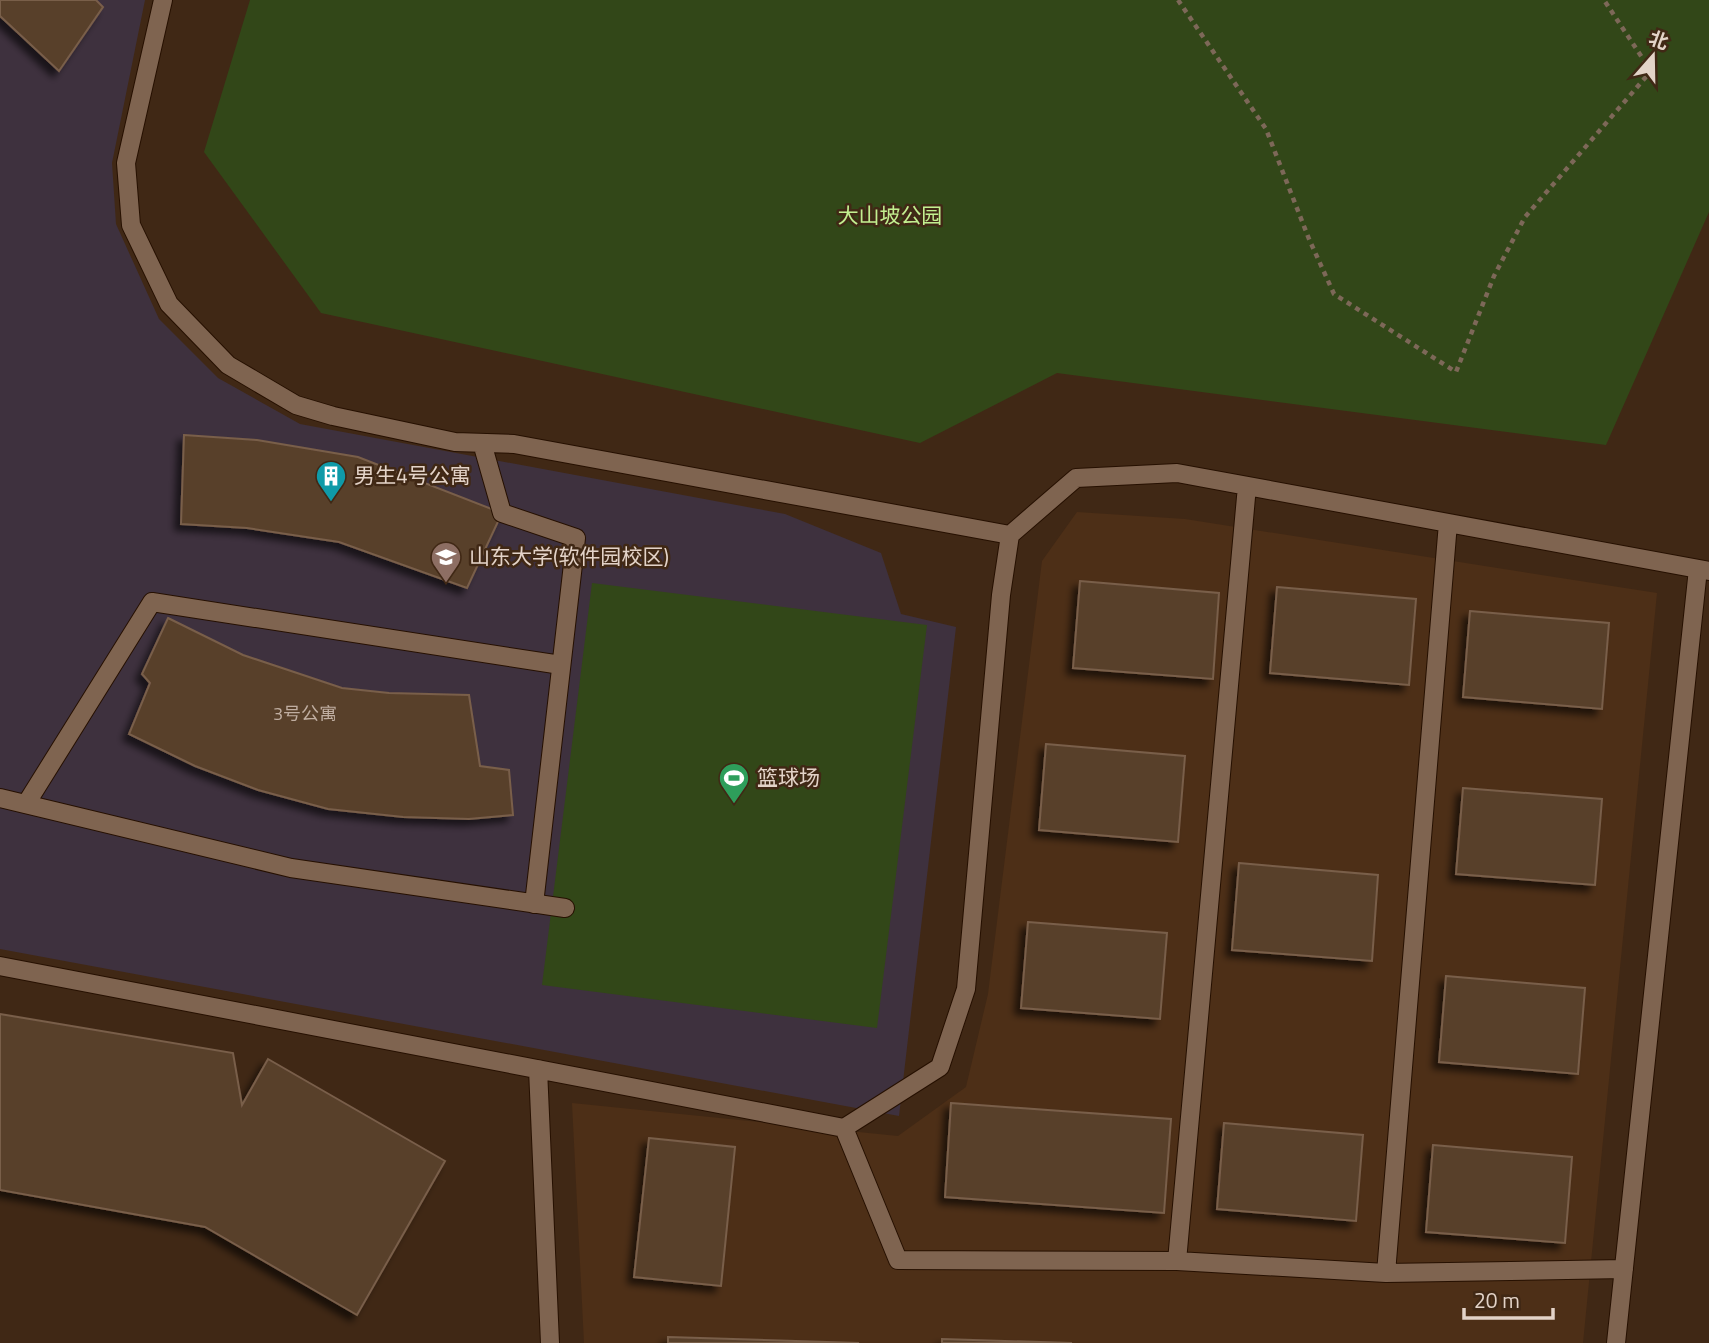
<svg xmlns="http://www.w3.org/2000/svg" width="1709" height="1343" viewBox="0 0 1709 1343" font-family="'Titillium Web','Noto Sans SC',sans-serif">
<defs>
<filter id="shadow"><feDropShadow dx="-6" dy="6" stdDeviation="3.5" flood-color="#0009"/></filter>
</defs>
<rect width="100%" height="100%" fill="#402815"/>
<path fill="#4d2f17" d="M1077,512L1185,519L1657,593L1583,1343H584L572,1103L898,1136L966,1087L988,994L1042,561Z"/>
<path fill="#3e313e" d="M0,0H145L112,163L116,224L159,319L218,378L300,424L785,514L881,553L901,614L956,627L899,1116L0,949Z"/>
<path fill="#324718" d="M250,0H1709V212L1606,445L1057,373L920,443L321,313L204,152Z
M592,583L927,625L877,1028L542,985Z"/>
<path fill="#58402c" stroke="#795e4a" stroke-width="2" filter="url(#shadow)" d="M0,0H96L103,7L59,71L0,16Z
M184,435L257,440L358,457L502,513L467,588L339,542L247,528L181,524Z
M1080,581L1219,593L1213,679L1073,668Z
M1277,587L1416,599L1409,685L1270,673Z
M1470,611L1609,623L1602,709L1463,697Z
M168,618L243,655L342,688L389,693L469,695L480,766L509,770L513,815L469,819L403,817L328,809L258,790L195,766L129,734L150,683L142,674Z
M1046,744L1185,756L1178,842L1039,830Z
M1463,788L1602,799L1595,885L1456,874Z
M1239,863L1378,875L1372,961L1232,950Z
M1028,922L1167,933L1160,1019L1021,1008Z
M1446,976L1585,988L1578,1074L1439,1062Z
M0,1014L233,1053L242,1105L268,1059L445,1161L357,1315L205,1227L0,1190Z
M951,1103L1171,1119L1164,1213L945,1197Z
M1224,1123L1363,1135L1356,1221L1217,1209Z
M649,1138L735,1147L721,1286L634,1277Z
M1433,1145L1572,1157L1565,1243L1426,1232Z
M668,1337L859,1343H668Z
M942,1339L1072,1343H942Z"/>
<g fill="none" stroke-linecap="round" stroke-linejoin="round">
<g stroke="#261001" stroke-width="20">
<path id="minor" d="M163,0L126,163L131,225L169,304L228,365L296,405L333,416L455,442L514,444L1010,535
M482,443L502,513L576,538L534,904
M0,798L291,868L565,908
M26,804L152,602L561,665
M0,966L844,1128L940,1067L966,989L1001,595L1010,535L1076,478L1177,473L1709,571
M538,1069L550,1343
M844,1128L898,1260L1177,1261L1386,1273L1624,1269
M1177,1261L1247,486
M1386,1273L1448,523
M1616,1343L1698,569"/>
</g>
<path stroke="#7d6858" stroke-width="4.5" stroke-dasharray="5 5" stroke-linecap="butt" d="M1178,0L1266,129L1309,239L1334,294L1456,372L1494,276L1525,217L1651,71L1604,0"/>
<use href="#minor" stroke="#7f6450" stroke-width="18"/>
</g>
<defs>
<g id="building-pin" transform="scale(1.575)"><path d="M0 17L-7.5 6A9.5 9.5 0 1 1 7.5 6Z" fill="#0f9aa8" stroke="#402815"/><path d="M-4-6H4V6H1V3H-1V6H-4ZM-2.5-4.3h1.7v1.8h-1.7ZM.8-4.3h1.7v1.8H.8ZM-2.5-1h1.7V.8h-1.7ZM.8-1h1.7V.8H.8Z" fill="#fff"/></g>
<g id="university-pin" transform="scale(1.575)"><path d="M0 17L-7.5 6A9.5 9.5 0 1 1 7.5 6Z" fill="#8d6e63" stroke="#402815"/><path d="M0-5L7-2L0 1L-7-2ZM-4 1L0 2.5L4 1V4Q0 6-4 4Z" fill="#fff"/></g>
<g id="stadium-pin" transform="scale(1.575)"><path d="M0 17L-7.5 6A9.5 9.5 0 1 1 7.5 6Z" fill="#2e9e5b" stroke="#402815"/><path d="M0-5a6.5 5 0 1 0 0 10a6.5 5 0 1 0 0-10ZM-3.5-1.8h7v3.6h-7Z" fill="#fff"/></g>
</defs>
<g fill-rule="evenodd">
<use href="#building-pin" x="331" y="476"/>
<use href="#university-pin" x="446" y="557"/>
<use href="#stadium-pin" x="734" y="778"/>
</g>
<g text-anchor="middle" stroke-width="5" stroke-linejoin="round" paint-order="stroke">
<g font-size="18" fill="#c0aea1">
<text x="305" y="720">3号公寓</text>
</g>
<g font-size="21" fill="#c2ef90" stroke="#402815">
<text x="890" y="223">大山坡公园</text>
</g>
<g font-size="21" fill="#e3d3c8" stroke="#402815" text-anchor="start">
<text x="354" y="483">男生4号公寓</text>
<text x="469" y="564">山东大学(软件园校区)</text>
<text x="757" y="785">篮球场</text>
</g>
</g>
<g transform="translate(1653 56) rotate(20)" stroke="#402815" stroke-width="5" paint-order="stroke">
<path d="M0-5L12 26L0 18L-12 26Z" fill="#e3d3c8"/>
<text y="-10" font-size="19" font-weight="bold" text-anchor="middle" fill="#e3d3c8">北</text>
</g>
<path d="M1464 1308v10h89v-10" fill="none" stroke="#e3d3c8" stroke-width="3.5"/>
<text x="1474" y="1308" font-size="21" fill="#e3d3c8" stroke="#402815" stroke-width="5" paint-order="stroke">20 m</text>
</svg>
